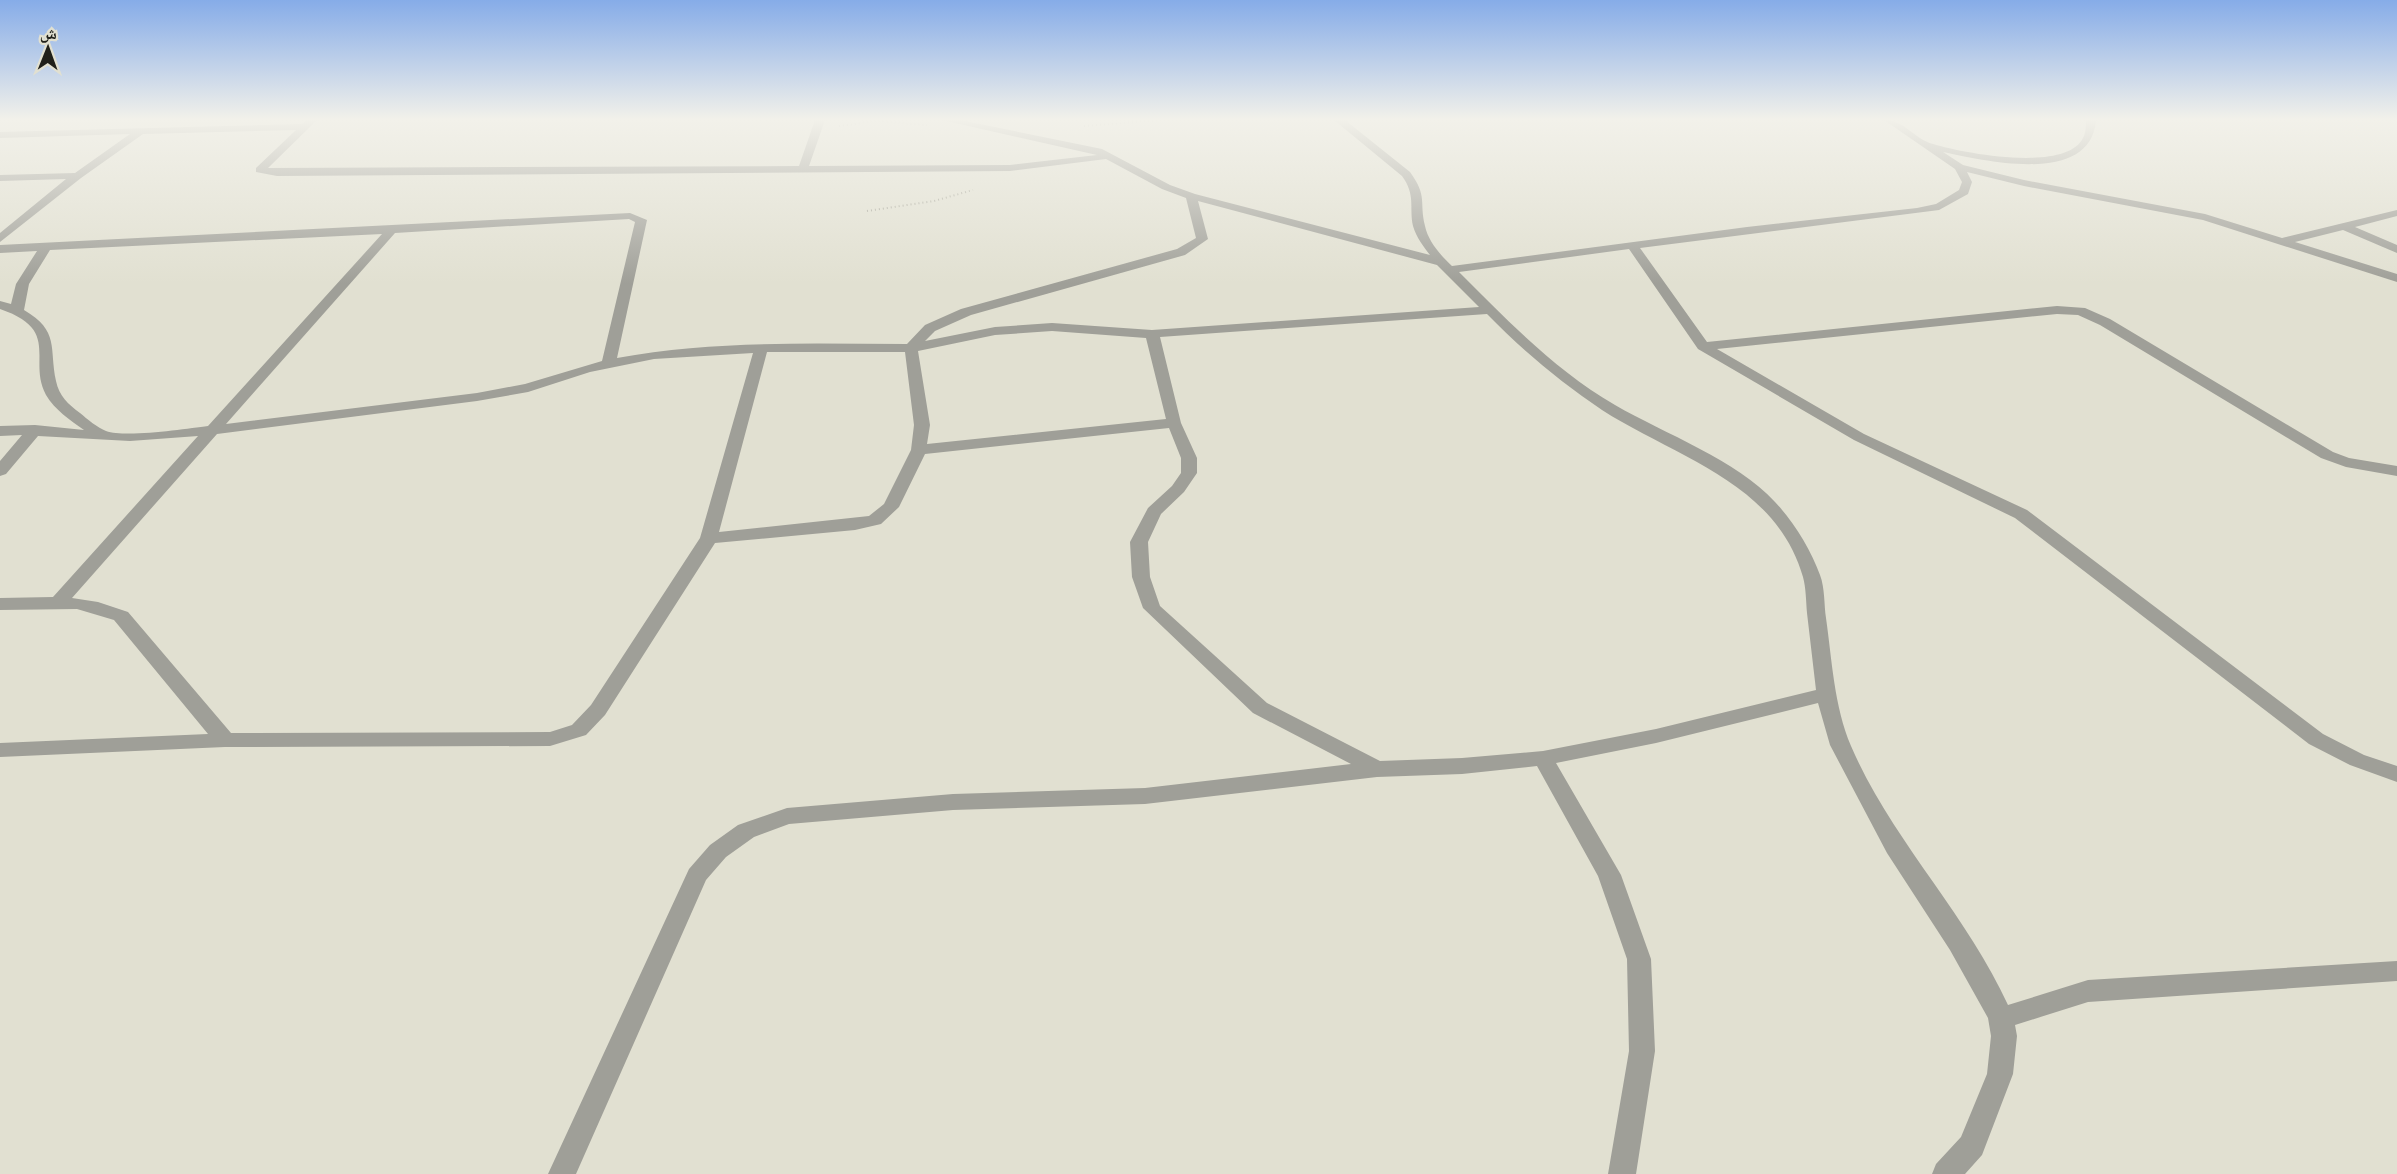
<svg xmlns="http://www.w3.org/2000/svg" width="2397" height="1174" viewBox="0 0 2397 1174" font-family="Helvetica,'Noto Naskh Arabic',sans-serif">
<rect width="100%" height="100%" fill="#e1e0d1"/>
<g fill="none" stroke-linecap="round" stroke-linejoin="round">
<path stroke="#a5a498" stroke-width="2" stroke-dasharray="1 3" stroke-linecap="butt" d="M1211,120H1283
M839,126L876,121L927,125
M1084,126L1161,120
M867,211L934,201L973,190"/>
<path fill="#9f9f98" fill-rule="evenodd" d="M307,120H317L268,168L799,166L815,120H825L809,166L1010,165L1097,155L942,120H960L1102,149L1170,185L1195,194L1430,255C1424,247 1416,237 1413,226C1409,207 1416,195 1402,176L1334,120H1345L1410,172C1428,197 1419,201 1425,226C1428,241 1441,256 1452,266L1747,227L1917,208L1936,204L1959,190L1962,182L1955,169L1884,120C1905,120 1914,139 1933,144C1962,153 2066,173 2083,138C2086,133 2086,125 2086,120H2096C2091,186 1986,161 1943,152L1963,165L2024,180L2205,214L2282,238L2397,210V216L2355,227L2397,245V253L2343,230L2295,242L2397,274V282L2203,220L2024,186L1967,172L1972,182L1968,194L1939,210L1640,248L1707,342L2057,306L2085,308L2110,319L2333,452L2349,458L2397,466V476L2346,467L2321,458L2100,325L2078,315L2057,314L1717,349L1864,434L2027,510L2323,734L2364,755L2397,766V782L2350,765L2309,744L2015,518L1854,440L1698,349L1629,249L1459,272C1507,320 1555,370 1615,405C1665,434 1737,460 1775,502C1794,522 1811,550 1820,575C1825,588 1824,605 1826,618C1832,660 1834,706 1851,746C1891,839 1966,913 2008,1005L2088,980L2397,961V981L2088,1002L2015,1025L2017,1036L2013,1074L1982,1155L1965,1174H1932L1936,1164L1961,1137L1987,1074L1991,1036L1988,1018L1950,950L1887,853L1830,745L1818,703L1656,743L1556,763L1621,875L1651,959L1655,1051L1636,1174H1608L1629,1051L1627,959L1598,876L1537,766L1462,774L1377,777L1145,804L953,810L789,824L754,837L726,857L706,880L576,1174H548L689,869L710,845L738,825L787,808L953,794L1145,788L1351,764L1253,713L1143,608L1132,577L1130,542L1148,508L1172,486L1181,473V458L1169,428L925,454L899,507L881,524L855,530L715,543L605,715L586,735L550,746L225,747L0,757V743L208,734L114,620L77,609L0,610V598L53,597L198,436L130,441L38,436L6,474L0,476V461L22,435L0,436V426L35,425L84,430C70,420 55,410 46,395C27,360 62,330 0,309V301L11,304L16,284L37,251L0,253V245L630,213L647,220L617,358C712,340 811,344 907,344L925,325L961,309L1177,249L1196,238L1186,198L1162,189L1106,159L1010,171L277,176L256,172V168L296,130L143,134L81,178L0,242V233L66,179L0,181V175L75,173L130,134L0,138V132L302,124ZM1198,201L1437,265L1479,307L1152,330L1052,323L995,327L925,341L935,331L971,315L1185,255L1208,239ZM629,219L635,222L602,361L525,384L477,393L226,424L395,233ZM382,234L208,426C185,429 126,438 106,431C98,428 87,419 80,413C68,404 59,396 56,381C49,348 60,331 24,310L29,284L50,250ZM1487,314C1522,350 1560,382 1602,410C1675,457 1776,482 1803,577C1806,588 1806,601 1807,613C1810,639 1813,664 1816,690L1656,729L1543,751L1462,758L1380,761L1267,703L1160,606L1150,577L1148,542L1161,514L1184,492L1197,473V458L1181,423L1160,337ZM1052,331L1146,338L1166,419L927,444L930,425L918,351L995,335ZM767,352H905L914,425L911,450L884,504L869,516L719,532ZM753,353L700,538L591,705L572,725L550,732L231,733L128,612L98,602L72,598L217,434L477,401L528,392L590,372L654,359Z"/>
</g>
<linearGradient id="sky" x2="0" y2="1"><stop stop-color="#86ace8"/><stop offset="0.42" stop-color="#f2f1ea"/><stop offset="1" stop-color="#f2f1ea" stop-opacity="0"/></linearGradient>
<rect width="2397" height="284" fill="url(#sky)"/>
<g transform="translate(48 48) rotate(1)" stroke="#e1e0d1" stroke-width="4.5" paint-order="stroke">
<path d="M0-4.5L10 22L0 15L-10 22Z" fill="#20201a"/>
<text y="-9" font-size="16" font-weight="bold" text-anchor="middle" fill="#20201a">ش</text>
</g>
</svg>
